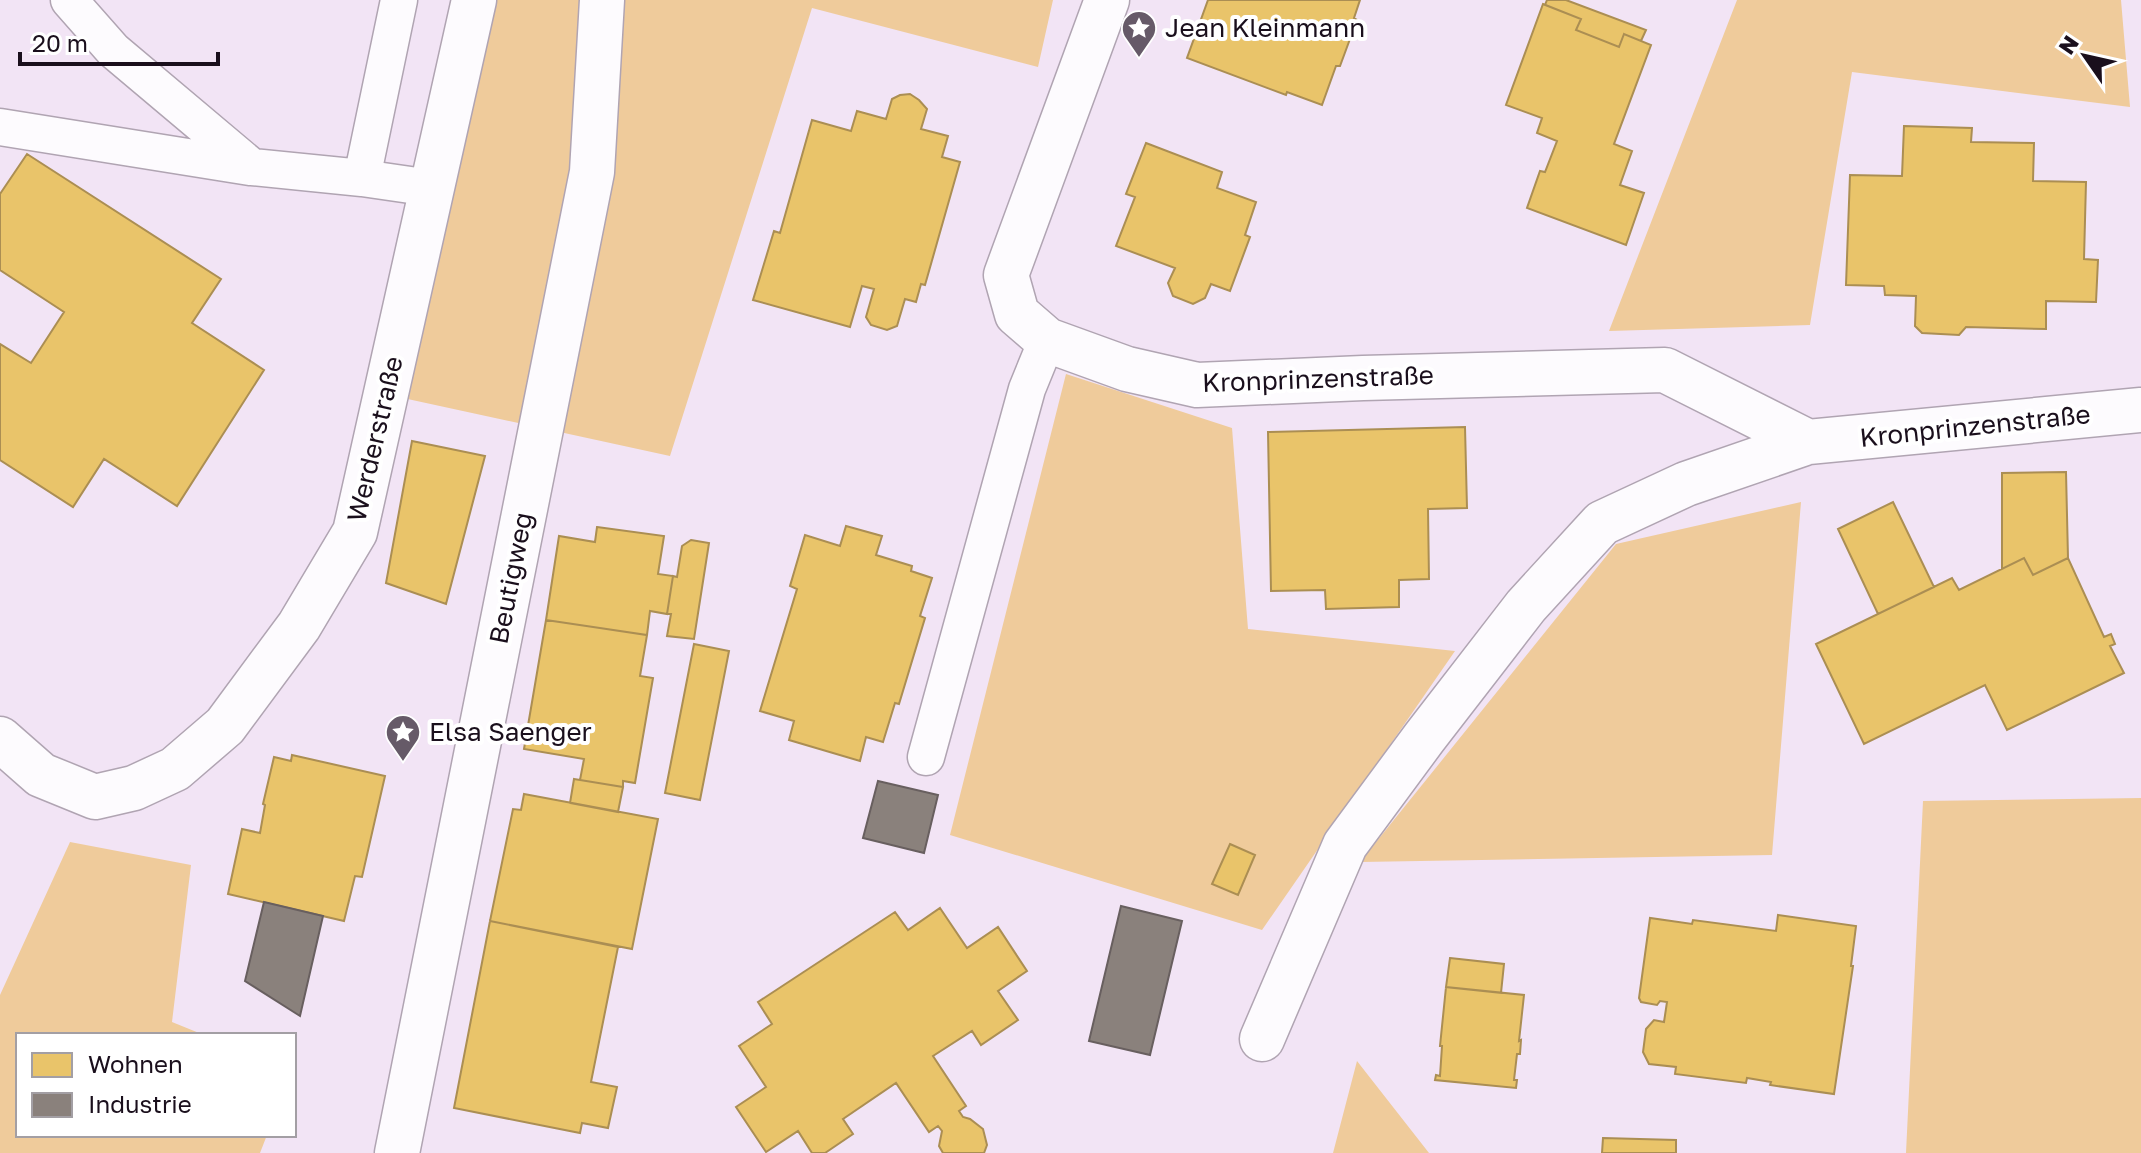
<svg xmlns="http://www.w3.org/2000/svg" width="2141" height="1153" viewBox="0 0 2141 1153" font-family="'Golos Text',sans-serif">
<rect width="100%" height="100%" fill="#f2e4f5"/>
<path fill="#efcb9b" d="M495,0H1053L1038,67L812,8L670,456L403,398Z
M1737,0H2121L2130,107L1852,72L1810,325L1609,331Z
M1066,374L1232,428L1248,629L1455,651L1262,930L950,835Z
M1801,502L1772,855L1360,862L1616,544Z
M2141,798V1153H1906L1923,801Z
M70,842L191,865L172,1022L204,1035H18V1135H267L260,1153H0V995Z
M1357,1061L1429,1153H1333Z"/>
<path fill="#e9c46a" stroke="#ab8e53" stroke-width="2" d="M1208,0H1360L1354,18L1357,20L1340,66H1336L1322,105L1287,92L1286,95L1187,58Z
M1547,0H1566L1646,30L1641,41L1624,34L1619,47L1576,30L1581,19L1545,5Z
M1543,4L1581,19L1576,30L1619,47L1624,34L1651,45L1614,144L1632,151L1620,185L1644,193L1626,245L1527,208L1540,171L1545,172L1557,141L1537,133L1542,118L1506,105Z
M910,94L919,100L927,109L921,129L948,136L942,157L960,162L925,285L921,284L916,302L905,299L897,326L887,330L871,325L866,317L874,289L862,286L850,327L753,300L774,231L780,233L812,120L851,131L857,111L886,119L892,99L900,95Z
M1904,126L1972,128L1971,142L2034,143L2033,181L2086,182L2084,259L2098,260L2096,302L2046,301V329L1966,327L1959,335L1922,333L1915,326L1916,296L1885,295L1884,286L1846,285L1850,175L1902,176Z
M1146,143L1222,172L1217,188L1256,202L1245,235L1250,237L1230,291L1211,284L1205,298L1193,304L1173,296L1168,283L1175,268L1116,246L1135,197L1126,194Z
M27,154L221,279L192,323L264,370L177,506L104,459L73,507L0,460V344L31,363L64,312L0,270V194Z
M1465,427L1467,508L1428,509L1429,579L1399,580V607L1326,609L1325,590L1271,591L1268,432Z
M412,441L485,456L446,604L386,583Z
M2066,472L2068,558L2033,575L2024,558L2002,569V473Z
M1893,502L1934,587L1878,614L1838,529Z
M846,526L882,536L876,555L912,566L911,571L932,578L920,616L925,618L899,704L895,703L883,742L866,737L860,761L789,740L794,721L760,711L797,589L790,586L805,535L840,546Z
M597,527L664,536L658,574L673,576L667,614L650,611L647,635L546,620L559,536L595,542Z
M691,540L709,543L694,639L667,636L671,614H667L673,576L677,577L682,546Z
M2024,558L2033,575L2068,558L2104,637L2111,634L2115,644L2110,646L2124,673L2007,730L1985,685L1864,744L1816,644L1952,578L1959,590Z
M546,620L647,635L640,676L653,678L635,783L623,781V787L580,780L584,759L524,749Z
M694,644L729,651L700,800L665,793Z
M292,755L385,776L362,877L355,876L344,921L228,894L242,829L260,833L265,805L263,804L274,757L291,761Z
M574,779L623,787L618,812L570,803Z
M524,794L658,819L632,949L490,921L513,809L521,810Z
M1230,844L1255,855L1238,895L1212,884Z
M940,908L967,948L998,927L1027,971L998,991L1018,1020L981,1045L972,1031L933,1056L966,1106L959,1111L963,1117L970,1119L983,1129L987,1145L984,1153H943L939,1146L942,1131L938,1126L929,1132L896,1083L843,1119L853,1134L825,1153H812L798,1131L766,1152L736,1107L766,1087L739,1046L772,1024L758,1002L895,912L908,930Z
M1778,915L1856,926L1851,966H1853L1834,1094L1770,1085L1771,1082L1747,1078L1746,1083L1675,1074L1676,1067L1649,1064L1643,1052L1646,1029L1654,1020L1664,1022L1667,1002L1660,1001L1657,1005L1641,1002L1639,998L1650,918L1692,924L1693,920L1776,931Z
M490,921L618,947L591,1082L617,1087L608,1128L582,1123L580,1133L454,1108Z
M1450,958L1504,964L1501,993L1446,987Z
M1446,987L1524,995L1519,1041L1521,1040L1520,1054H1517L1514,1080H1517L1516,1088L1435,1080L1436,1075L1440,1076L1442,1046H1440Z
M1603,1138L1676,1140V1153H1602Z"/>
<path fill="#8a817c" stroke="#685f5f" stroke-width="2" d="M878,781L938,795L924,853L863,838Z
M264,902L323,916L300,1016L245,981Z
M1121,906L1182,921L1150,1055L1089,1041Z"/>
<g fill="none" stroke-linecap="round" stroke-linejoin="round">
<g stroke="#b0a4b2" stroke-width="39">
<path id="lane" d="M69,0L113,50L252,167L362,178
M399,0L362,178L431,188
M0,127L250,167
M926,757L1027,389L1047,340"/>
</g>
<g stroke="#b0a4b2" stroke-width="47">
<path id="street" d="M1107,0L1006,275L1017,314L1047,340L1127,369L1197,385L1363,378L1665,370L1808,442L2141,410
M0,739L41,775L95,797L134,788L175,769L225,726L299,626L355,532L474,0
M1262,1039L1345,845L1424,738L1526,606L1602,523L1686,484L1808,442
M397,1153L592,172L602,0"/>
</g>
<use href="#lane" stroke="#fdfbfe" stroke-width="36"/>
<use href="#street" stroke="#fdfbfe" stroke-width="44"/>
</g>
<defs>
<g id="sight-pin" transform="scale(1.8)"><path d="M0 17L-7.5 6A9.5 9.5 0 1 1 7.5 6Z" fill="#665a68" stroke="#fff"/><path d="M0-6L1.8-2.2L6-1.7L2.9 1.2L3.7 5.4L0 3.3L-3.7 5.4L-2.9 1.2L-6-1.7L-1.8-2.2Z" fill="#fff"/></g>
</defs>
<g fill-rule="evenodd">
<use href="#sight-pin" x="1139" y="28"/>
<use href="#sight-pin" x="403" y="732"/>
</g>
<g text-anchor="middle" stroke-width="8" stroke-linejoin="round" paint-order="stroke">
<g font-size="26" fill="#1a0f1c" stroke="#fff" text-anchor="start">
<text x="1165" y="37">Jean Kleinmann</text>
<text x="429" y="741">Elsa Saenger</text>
</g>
<g font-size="26" fill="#1a0f1c" stroke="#fff">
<text transform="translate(1318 379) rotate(-2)" y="9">Kronprinzenstraße</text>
<text transform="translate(1975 426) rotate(-6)" y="9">Kronprinzenstraße</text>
<text transform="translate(375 439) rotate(-77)" y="9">Werderstraße</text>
<text transform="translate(511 578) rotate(-79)" y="9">Beutigweg</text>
</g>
</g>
<rect x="16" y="1033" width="280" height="104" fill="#ffffff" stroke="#a39fa4" stroke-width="2"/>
<rect x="32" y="1053" width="40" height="24" fill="#e9c46a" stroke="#a39fa4" stroke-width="2"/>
<text x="88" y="1073" font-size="24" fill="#1a0f1c">Wohnen</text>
<rect x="32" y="1093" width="40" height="24" fill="#8a817c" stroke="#a39fa4" stroke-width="2"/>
<text x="88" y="1113" font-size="24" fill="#1a0f1c">Industrie</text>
<g transform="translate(2085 56) rotate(304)" stroke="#ffffff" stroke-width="6" paint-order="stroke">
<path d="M0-6L14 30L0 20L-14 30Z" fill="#1a0f1c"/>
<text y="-12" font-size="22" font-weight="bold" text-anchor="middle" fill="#1a0f1c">N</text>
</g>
<path d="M20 52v12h198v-12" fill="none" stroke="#1a0f1c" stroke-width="4"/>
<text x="32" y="52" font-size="24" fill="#1a0f1c" stroke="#ffffff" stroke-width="6" paint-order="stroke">20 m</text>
</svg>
